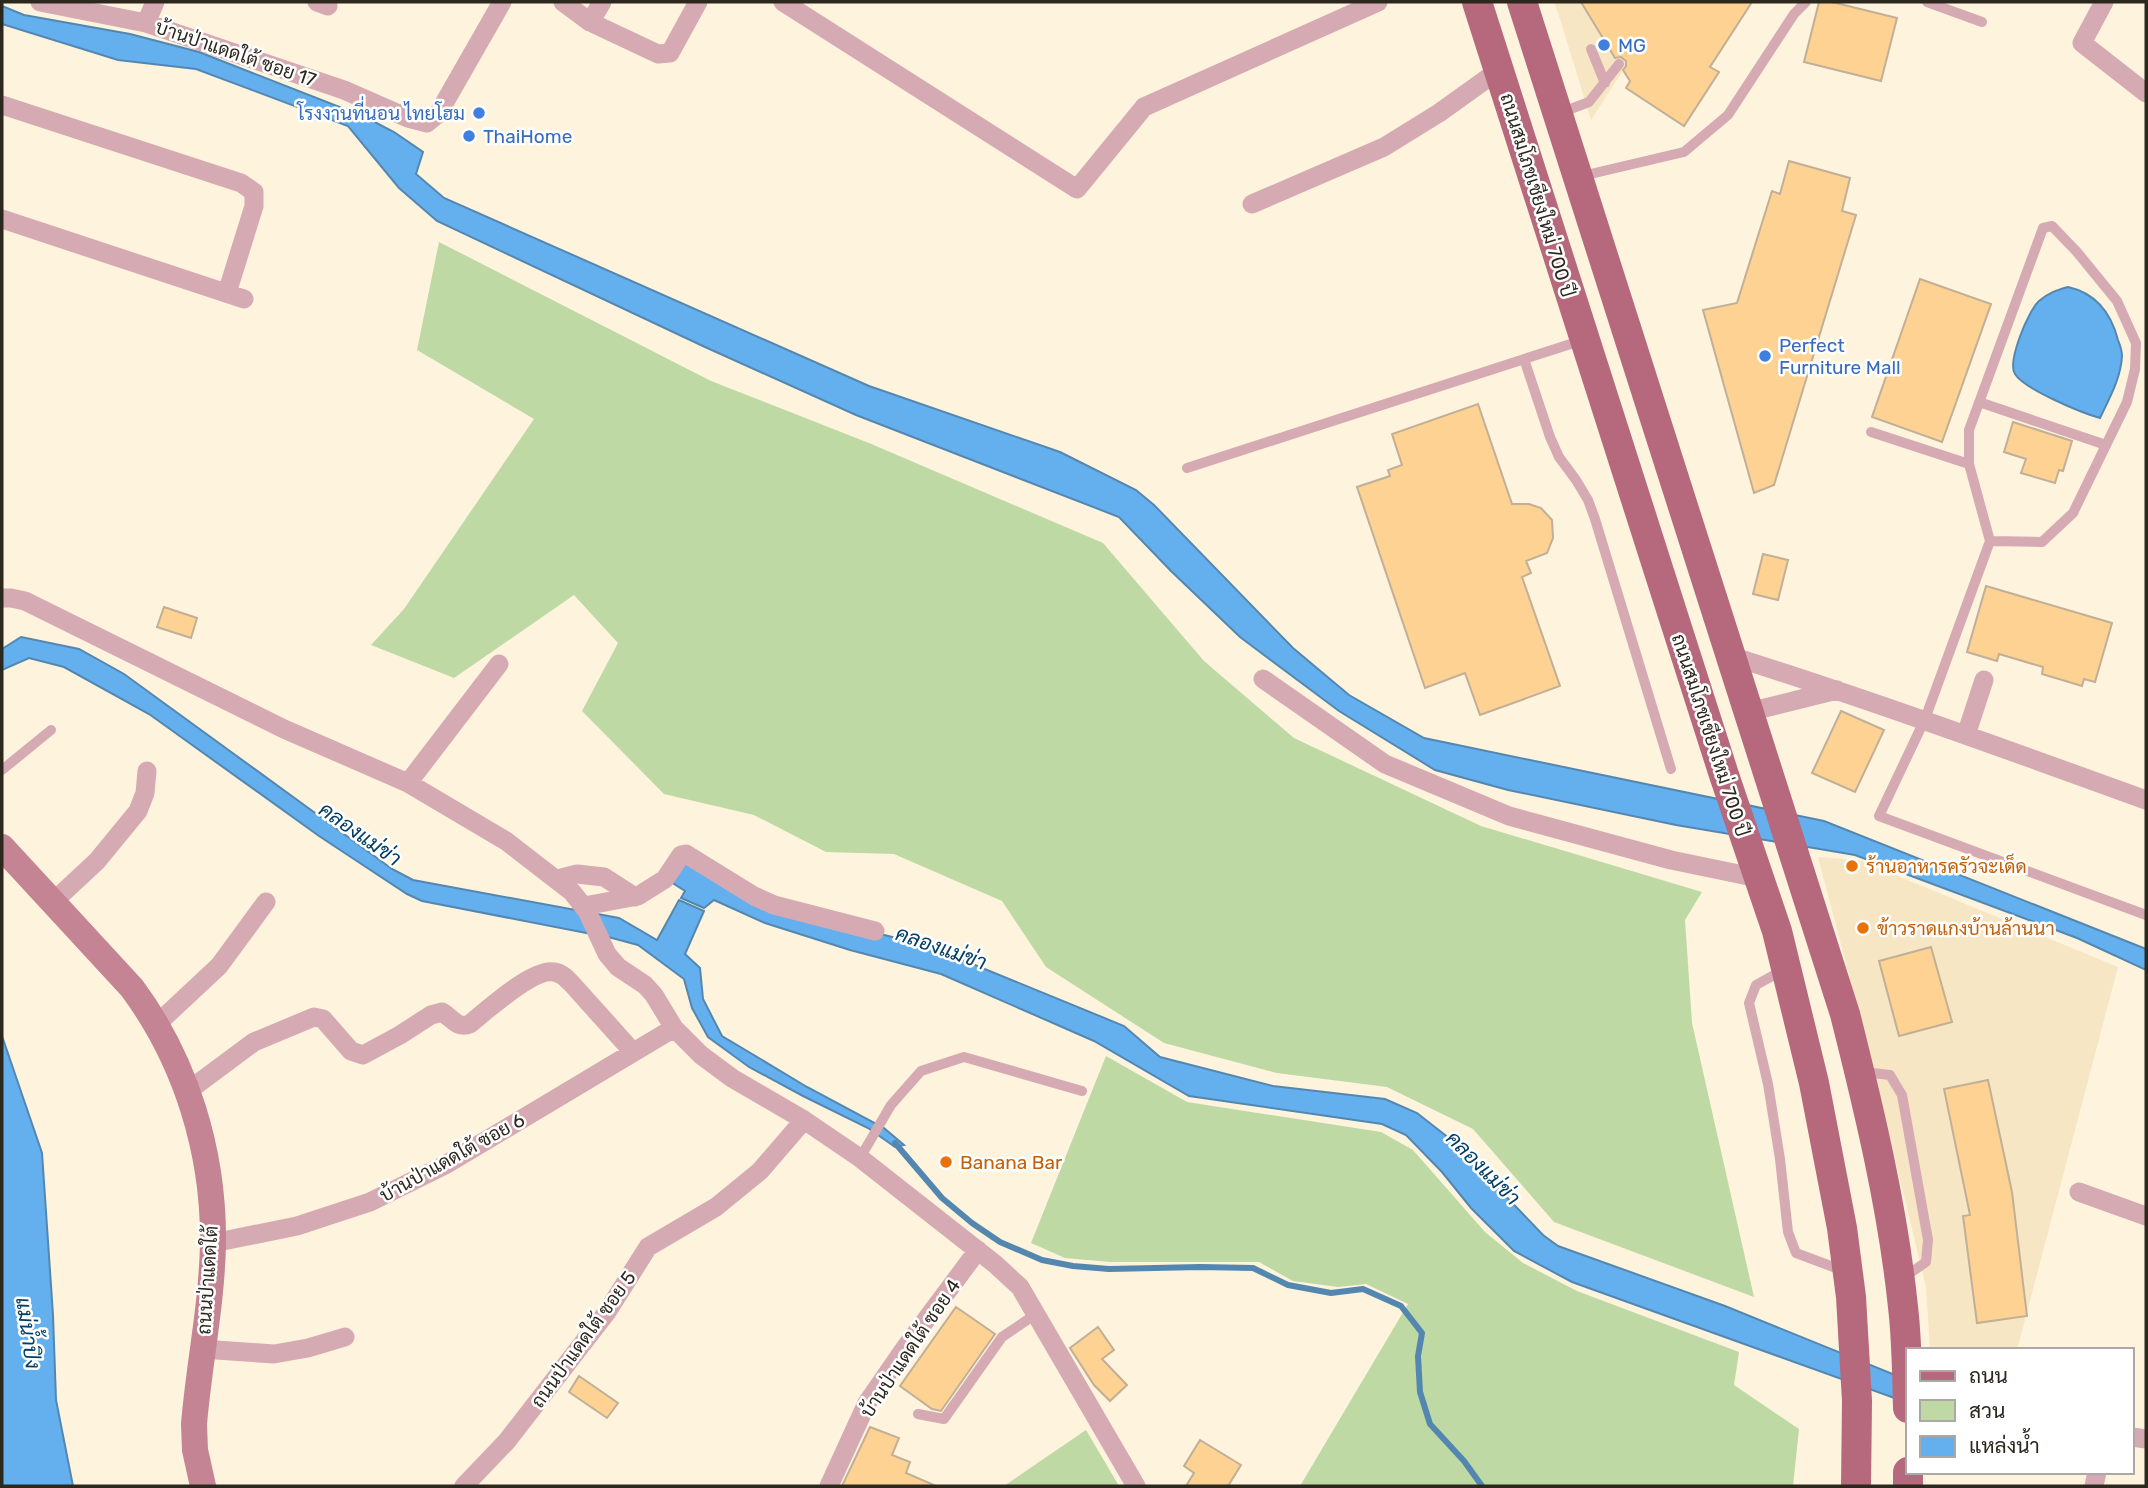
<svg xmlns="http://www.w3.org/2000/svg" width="2148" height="1488" viewBox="0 0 2148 1488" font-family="Rubik,Sarabun,sans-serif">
<rect width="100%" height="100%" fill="#fef3dd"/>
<path fill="#f7e6c4" d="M1554,2H1667L1591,120L1560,19Z
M1818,857L1859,860L2118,967L2017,1350H1930L1926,1287L1869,1051Z"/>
<path fill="#bed9a3" d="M439,242L711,381L869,443L1103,543L1204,661L1294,738L1481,826L1702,892L1685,920L1692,1023L1754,1297L1554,1222L1473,1129L1387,1087L1277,1073L1164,1043L1046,967L1002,901L894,854L826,852L754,815L664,794L582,711L618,643L574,595L454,678L371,645L404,609L534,419L417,350Z
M1106,1056L1187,1102L1381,1132L1413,1150L1485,1232L1523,1263L1577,1291L1739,1352L1734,1385L1799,1429L1793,1486H1300L1408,1304L1366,1284L1338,1287L1293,1281L1259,1262H1110L1065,1258L1031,1243Z
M1086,1430L1119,1486H1004Z"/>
<path fill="#64b0ee" stroke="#5487b0" stroke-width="2" d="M2,6L24,15L130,34L199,52L365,117L394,132L423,152L416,174L444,198L869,386L1060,452L1136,490L1154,505L1293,648L1349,695L1424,738L1824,821L2146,949V970L2077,938L1855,855L1676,825L1508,790L1435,770L1339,711L1240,637L1171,571L1119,517L856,415L705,347L437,221L399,188L348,126L196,69L118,60L2,24Z
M2068,287C2095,293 2111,313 2118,340C2120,345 2122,351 2122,356C2121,378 2109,399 2100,418C2082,413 2024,389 2015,374C2007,362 2028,311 2039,301C2048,293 2057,290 2068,287Z
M21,637L79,649L124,674L392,869L413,880L619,918L657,940L679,900L704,911L685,954L700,968L703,999L722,1036L807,1087L884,1128L904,1145L895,1147L868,1128L803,1096L749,1067L708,1037L692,1008L684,979L638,945L612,938L422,901L407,894L319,836L149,714L64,667L29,658L2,670V649Z
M690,858L826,920L931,947L1124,1026L1160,1057L1273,1086L1385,1099L1417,1113L1454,1142L1543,1235L1558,1246L1725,1306L1900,1377L1908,1403L1572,1282L1514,1251L1471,1208L1442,1172L1406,1135L1382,1124L1189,1096L1094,1041L941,974L850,950L765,923L714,900L704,908L681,898L685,891L671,882Z
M2,1036L42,1153L53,1315L56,1400L73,1486H2Z"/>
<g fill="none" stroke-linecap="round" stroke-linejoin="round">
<path stroke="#5487b0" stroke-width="6" d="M895,1143L942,1198L972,1223L1000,1242L1042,1260L1073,1266L1109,1269L1200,1267L1253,1268L1288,1285L1331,1293L1363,1289L1401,1306L1422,1333L1418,1356L1420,1392L1430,1424L1464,1461L1482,1486"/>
</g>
<path fill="#fed292" stroke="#c1af97" stroke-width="2" d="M1581,2H1752L1710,67L1719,72L1684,126L1626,88L1630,81L1623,70L1626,66V61L1621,57L1615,58Z
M1819,2H1832L1897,18L1881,81L1804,62Z
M1789,161L1850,178L1842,211L1856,215L1774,485L1754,493L1703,310L1737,303L1772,191L1780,194Z
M1920,279L1991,304L1942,442L1872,417Z
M1478,404L1512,504H1529L1541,508L1552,520L1553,538L1547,553L1526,561L1531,573L1522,577L1560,686L1480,715L1465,673L1425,688L1357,487L1390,476L1388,470L1402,465L1392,434Z
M2013,422L2072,441L2063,471L2059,470L2055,483L2021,473L2026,459L2004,452Z
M1763,554L1788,560L1778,600L1753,594Z
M1986,586L2112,623L2095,682L2084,679L2082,686L2042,674L2043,667L1999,654L1997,661L1967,652Z
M164,607L197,618L191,638L157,627Z
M1841,711L1884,730L1855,792L1812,773Z
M1931,947L1952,1022L1899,1036L1879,961Z
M1988,1080L2012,1192L2027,1316L1977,1323L1963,1216L1970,1215L1944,1089Z
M956,1307L995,1334L941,1411L932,1409L900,1386Z
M1098,1327L1114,1350L1102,1359L1127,1385L1110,1401L1094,1385L1070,1348Z
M579,1376L618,1403L607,1418L569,1392Z
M870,1427L899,1438L892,1455L910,1462L906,1473L936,1486H842Z
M1200,1440L1241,1465L1228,1486H1186L1194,1473L1184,1466Z"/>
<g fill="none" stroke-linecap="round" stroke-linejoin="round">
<path stroke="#d6aab3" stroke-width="10" d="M1927,2L1982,22
M1591,49L1605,83
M1560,113L1589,102L1619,64
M1582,176L1684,152L1728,115L1794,14L1806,2
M1524,359L1550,437L1559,457L1576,480L1588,500L1595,519L1671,769
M1979,402L2106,445
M1871,432L1969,464
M1187,468L1583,340
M1990,541L2042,542L2073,513L2127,402L2135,369L2136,343L2117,301L2077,252L2052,226L2043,228L1969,430V464L1990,541L1925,719L1879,816L2146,915
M2,770L51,730
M1783,970L1756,985L1749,1003L1768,1084L1780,1159L1788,1232L1796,1253L1844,1271
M1864,1072L1890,1075L1902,1095L1928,1240L1926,1262L1903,1278
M860,1158L891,1105L921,1071L964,1057L1082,1091
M918,1414L944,1419L1002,1337L1036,1314"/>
<path stroke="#d6aab3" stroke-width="19" d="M40,2L146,23L344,90L408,118L427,123L438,114L502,2
M317,2L328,6
M563,2L590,22L658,54L670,53L698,2
M783,2L1077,189L1144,107L1378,2
M2104,2L2082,43L2146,93
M590,22L602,2
M146,23L155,2
M2,105L241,183L254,192V206L227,293
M1252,204L1384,147L1439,113L1499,70
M2,219L244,299
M2,598H11L25,601L284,729L408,783L506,841L572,892L587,911L607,954L618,967L645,985L654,995L674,1028L701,1055L732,1078L804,1120L860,1158L995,1264L1020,1287L1136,1486
M1731,656C1871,700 2008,750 2146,800
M1263,679L1385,764L1509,816L1671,860L1758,878
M1749,712L1837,690
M1966,735L1984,680
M408,783L499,664
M558,879L577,874L604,877L635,897
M53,902L97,861L138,811L145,793L147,771
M584,906L638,896L665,879L681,855L686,854L754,896L774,905L875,931
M157,1024L219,966L266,902
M188,1091L254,1042L314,1017L323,1019L351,1051L363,1055L400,1035L431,1015L442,1012C452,1018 457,1029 470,1024C487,1010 533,968 554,972C562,973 567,979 572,984L633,1052
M2079,1192L2146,1216
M213,1243L297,1226L370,1202L445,1165L674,1028
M202,1349L274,1354L308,1348L345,1337
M2132,1437L2146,1439
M464,1486L507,1441L607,1312L648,1247L716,1207L760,1171L804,1120
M829,1486L867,1403L905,1348L978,1250
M2094,1486L2097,1472"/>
<path stroke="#c48493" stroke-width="26" d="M2,847L132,988C186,1061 214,1152 213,1243C212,1304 199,1364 194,1424L195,1450L203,1486"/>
<path stroke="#b6697d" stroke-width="30" d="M1477,2L1724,775L1777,931L1814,1083L1842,1228L1851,1297L1857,1401L1856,1486
M1522,2L1845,1014C1869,1109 1893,1209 1903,1307C1907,1340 1907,1375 1908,1408
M1908,1486V1472"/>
</g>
<g fill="#3f7fe0" stroke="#fff" stroke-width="2.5">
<circle cx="1604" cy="45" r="7"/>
<circle cx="479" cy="113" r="7"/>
<circle cx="469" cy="136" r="7"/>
<circle cx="1765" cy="356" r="7"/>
</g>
<g fill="#e8710a" stroke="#fff" stroke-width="2.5">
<circle cx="1852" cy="866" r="7"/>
<circle cx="1863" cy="928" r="7"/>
<circle cx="946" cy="1162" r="7"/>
</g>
<g text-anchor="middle" stroke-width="5" stroke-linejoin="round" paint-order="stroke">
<g font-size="19" fill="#366cbe" stroke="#fff" text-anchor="start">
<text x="1618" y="52">MG</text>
<text x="465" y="120" text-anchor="end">โรงงานที่นอน ไทยโฮม</text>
<text x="483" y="143">ThaiHome</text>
<text x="1779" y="352">Perfect<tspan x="1779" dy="22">Furniture Mall</tspan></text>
</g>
<g font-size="19" fill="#2d281e" stroke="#fff">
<text transform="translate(236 53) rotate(19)" y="7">บ้านป่าแดดใต้ ซอย 17</text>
<text transform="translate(1538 195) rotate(73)" y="7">ถนนสมโภชเชียงใหม่ 700 ปี</text>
<text transform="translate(1711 735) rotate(72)" y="7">ถนนสมโภชเชียงใหม่ 700 ปี</text>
<text transform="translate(452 1157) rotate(-29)" y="7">บ้านป่าแดดใต้ ซอย 6</text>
<text transform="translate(207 1280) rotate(-86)" y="7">ถนนป่าแดดใต้</text>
<text transform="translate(583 1339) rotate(-54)" y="7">ถนนป่าแดดใต้ ซอย 5</text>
<text transform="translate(910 1348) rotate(-56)" y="7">บ้านป่าแดดใต้ ซอย 4</text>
</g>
<g font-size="19" fill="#c56008" stroke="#fff" text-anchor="start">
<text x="1866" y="873">ร้านอาหารครัวจะเด็ด</text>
<text x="1877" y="935">ข้าวราดแกงบ้านล้านนา</text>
<text x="960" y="1169">Banana Bar</text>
</g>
<g font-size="21" font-style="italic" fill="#013f67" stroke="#fff">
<text transform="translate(360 834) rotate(35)" y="7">คลองแม่ข่า</text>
<text transform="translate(941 948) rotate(19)" y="7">คลองแม่ข่า</text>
<text transform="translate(1483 1168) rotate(45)" y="7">คลองแม่ข่า</text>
<text transform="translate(28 1333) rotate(82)" y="7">แม่น้ำปิง</text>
</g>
</g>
<rect width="2148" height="1488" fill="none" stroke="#2d281e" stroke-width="7"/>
<rect x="1906" y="1348" width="228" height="126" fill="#ffffff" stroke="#aba9a5" stroke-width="2"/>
<rect x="1920" y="1371" width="35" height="10" fill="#b6697d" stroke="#aba9a5" stroke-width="2"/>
<text x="1969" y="1383" font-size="21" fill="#2d281e">ถนน</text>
<rect x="1920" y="1400" width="35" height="21" fill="#bed9a3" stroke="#aba9a5" stroke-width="2"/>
<text x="1969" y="1418" font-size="21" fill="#2d281e">สวน</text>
<rect x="1920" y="1436" width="35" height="21" fill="#64b0ee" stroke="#aba9a5" stroke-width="2"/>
<text x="1969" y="1453" font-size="21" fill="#2d281e">แหล่งน้ำ</text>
</svg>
